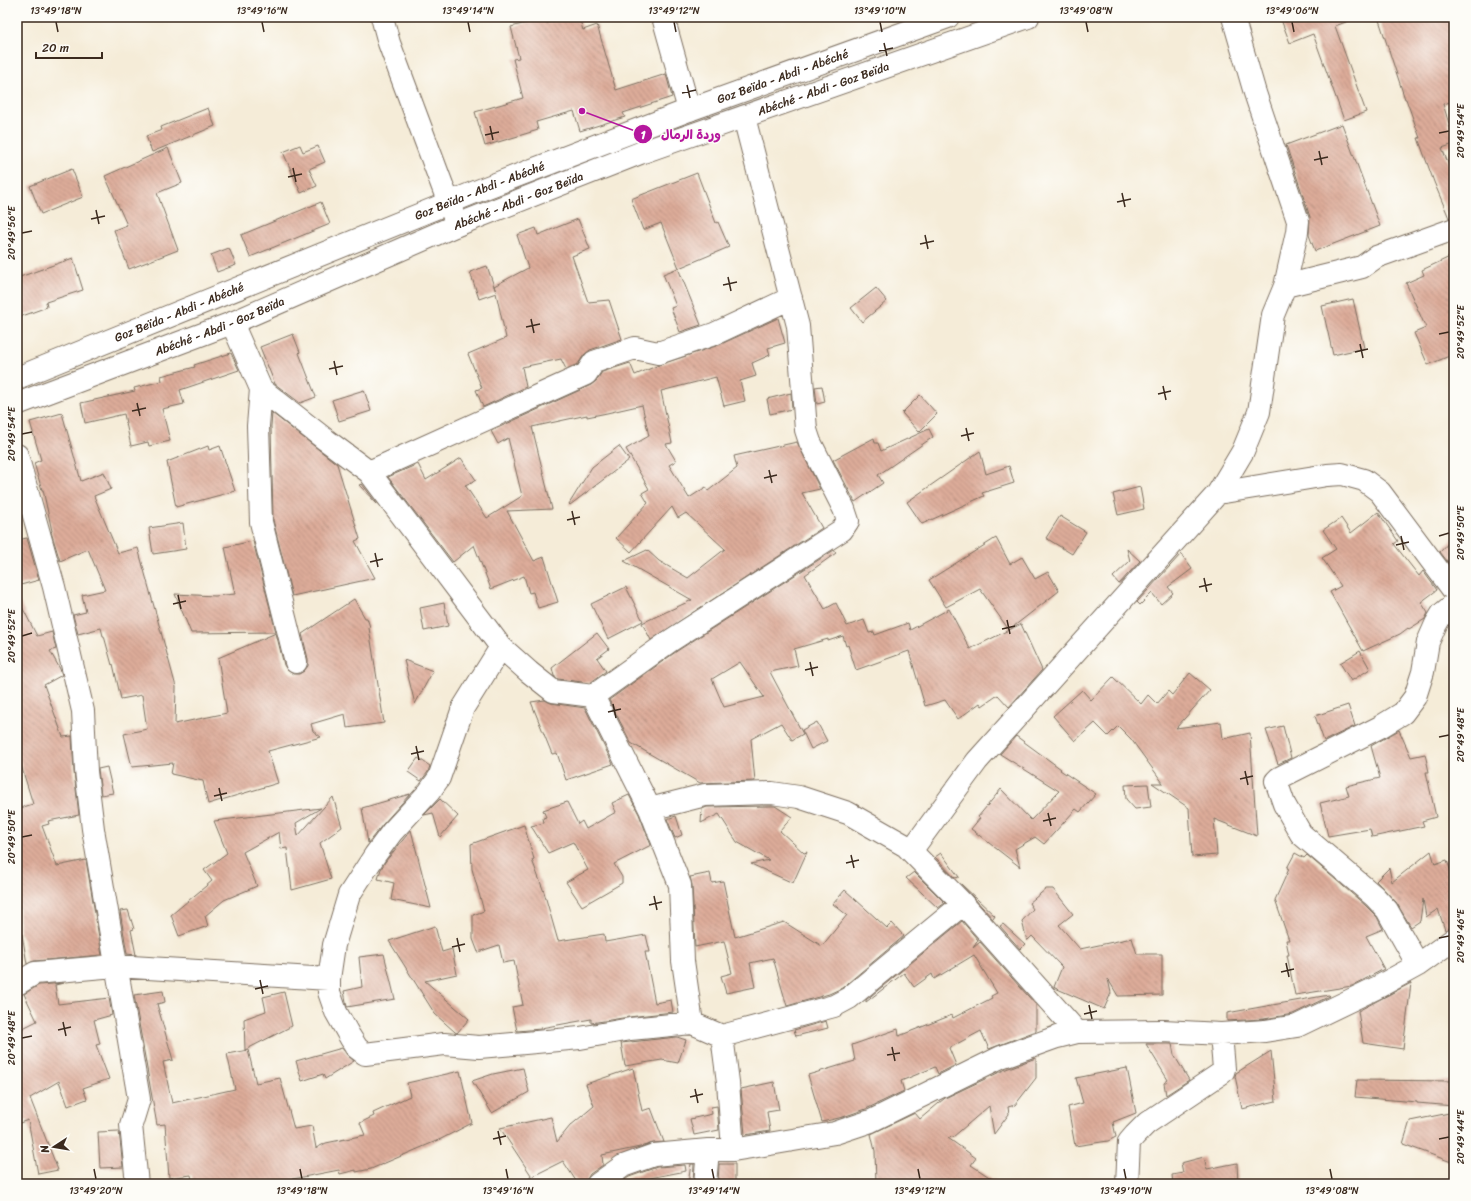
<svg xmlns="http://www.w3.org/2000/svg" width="1471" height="1201" viewBox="0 0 1471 1201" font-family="Sriracha,'Playpen Sans Arabic',sans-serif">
<defs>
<pattern id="building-back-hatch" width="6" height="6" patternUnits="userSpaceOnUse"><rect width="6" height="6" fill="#ddac9a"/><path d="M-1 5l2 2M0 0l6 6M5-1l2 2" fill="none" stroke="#b48c7d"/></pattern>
</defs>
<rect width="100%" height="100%" fill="#fdfcf7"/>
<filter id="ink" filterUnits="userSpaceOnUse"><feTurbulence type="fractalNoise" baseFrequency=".025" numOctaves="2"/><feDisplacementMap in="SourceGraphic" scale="8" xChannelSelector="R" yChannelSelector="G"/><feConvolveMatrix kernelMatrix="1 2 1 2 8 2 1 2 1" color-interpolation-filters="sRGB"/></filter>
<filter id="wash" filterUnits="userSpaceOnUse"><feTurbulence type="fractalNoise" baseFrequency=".012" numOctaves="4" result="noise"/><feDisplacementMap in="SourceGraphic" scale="16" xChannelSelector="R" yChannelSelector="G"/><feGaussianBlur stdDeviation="0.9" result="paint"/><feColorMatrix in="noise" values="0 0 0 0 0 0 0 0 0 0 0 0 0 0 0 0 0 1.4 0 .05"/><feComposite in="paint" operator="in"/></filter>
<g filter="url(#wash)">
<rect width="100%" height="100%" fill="#f5ecd8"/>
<g id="blocks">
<path fill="url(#building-back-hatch)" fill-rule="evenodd" d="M566,17H579L583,30L597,25L616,90L666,74L672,97L623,113L625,117L580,131L574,111L536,122L538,130L485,146L475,112L523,98L513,59L519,58L511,27L545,18L547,23Z
M1280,17H1353L1354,19L1335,26L1366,112L1344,120L1313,34L1290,43Z
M1378,17H1454V101L1443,104L1454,140V144L1442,148L1454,178V217L1449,218L1434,182L1418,138H1420L1406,99H1405Z
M208,108L215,126L152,152L146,136L162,130L161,127Z
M1342,124L1380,226L1315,251L1309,235L1310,217L1286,145Z
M300,145L303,152L318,146L325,162L309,169L317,186L301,193L283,152Z
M168,148L182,183L157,193L178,250L129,269L114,230L127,225L105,176Z
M72,169L83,197L41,214L30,186Z
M697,173L716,223L718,222L729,247L679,268L661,223L643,230L631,199Z
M321,202L330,224L250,257L241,235Z
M578,219L590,249L572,256L588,302L609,300L622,339L590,350L584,355L578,364L566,369L561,359L522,367L526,387L483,407L476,390L482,388L468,354L506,338L496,293L479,299L470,272L487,266L496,292L494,286L528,268L517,235L536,228L538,235Z
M229,248L236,265L217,272L211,255Z
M1454,255V354L1428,365L1414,333L1426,328L1406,283L1424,275L1422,270Z
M73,258L83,290L46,302L47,307L17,318V278Z
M678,268L701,325L680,332L671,308L676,306L663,274Z
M876,288L887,301L862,322L851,308Z
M1353,299L1364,348L1333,355L1322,306Z
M778,318L785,343L768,348L770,355L752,363L756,376L740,381L745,401L724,406L716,377L661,391L672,443L666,444L676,461L669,465L689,498L706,487L708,491L737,468L734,456L797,442L820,489L802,493L822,528L651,640L642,623L692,600L624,561L647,550L659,561L688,578L725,549L686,513L678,518L672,507L631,552L616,538L648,503L642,493L649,489L626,449L649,436L642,405L607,413L587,417V415L532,427L552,509L507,511L534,561L544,557L558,602L538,608L533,592L529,593L524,576L491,589L474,545L453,562L388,477L418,464L426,480L461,458L476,480L465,485L487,518L522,496L508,438L498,444L491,431L591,385L596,381L602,372L630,363L635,375L659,365L719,345Z
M293,334L300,352L299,353L316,397L300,403L275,384L260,347Z
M231,353L239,370L180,390L184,404L162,409L170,441L149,446L148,442L131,446L124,414L85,423L81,403L135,391L134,388L162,381L161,376L195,367L194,365Z
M822,386L825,402L817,404L815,387Z
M364,390L371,411L339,421L332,400Z
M791,393L792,409L770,414L767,399Z
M920,395L937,414L919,432L902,413Z
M62,413L81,481L104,472L111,489L94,496L118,553L138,548L176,687L175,724L227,713L218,658L276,633L284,665L287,670L293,674H299L304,671L308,666V659L302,634L354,599L365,618H367L370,627L369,628L384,723L347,728L345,714L311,724L313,731L321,737L268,751L278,783L208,804L203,781L171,774L173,763L132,767L124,734L147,729L142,695L121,699L113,664L112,665L104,636H103L101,628L78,634L73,615L86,612L82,595L105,590L88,549L60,561L51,532L52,531L43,490H42L34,463L41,460L30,422Z
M272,413L337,464L360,539L355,541L375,578L292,596L273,520L271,426Z
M929,429L933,437L878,475L883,483L855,502L833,460L874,438L875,443H878L881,451Z
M208,446L209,450L220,446L235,491L176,507L167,462Z
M619,446L629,460L570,505L569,504L592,467Z
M980,451L986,474L1009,466L1014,483L982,493L984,496L922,524L907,502Z
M362,484L378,505L359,485Z
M1140,487L1144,509L1118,515L1113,494Z
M1378,512L1398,541L1394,544L1419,576L1423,571L1437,590L1421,602L1428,613L1425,619L1409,629L1408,628L1400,634L1363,651L1330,592L1341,586L1322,558L1336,549L1323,530L1341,518L1351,533Z
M1060,516L1086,532L1072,554L1046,538Z
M183,523L186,549L153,554L149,528Z
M1454,537V570L1440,552Z
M27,538L39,580L17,586V540Z
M996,538L1010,564L1022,557L1035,579L1048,572L1059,591L1009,630L980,589L946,607L929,580Z
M253,541L276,632L191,633L175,594L215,596L235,594L225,547Z
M1127,549L1140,561L1119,584L1113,577L1130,561Z
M834,550L836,553L805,575L825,609L836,603L847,626L864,620L869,633L874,632L875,635L908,623L910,630L949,609L970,649L1021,624L1042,670L1009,707L998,695L982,706L980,703L958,719L945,700L925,706L909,651L856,670L848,645L846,646L843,636L828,641V639L794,649L798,666L770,672L803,734L792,740L781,723L751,739L755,781L700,783L631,743L609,700L677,651ZM740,662L764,697L724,707L712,679Z
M1181,554L1192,569L1168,587L1173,593L1161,604L1152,593L1140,605L1137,602Z
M626,587L643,621L608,639L591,604Z
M17,597L37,636L52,632L56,649L50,651L60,669L62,675L44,685L63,737L72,736L74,772L79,815L48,821L49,824L42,826L57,866L86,860L102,955L34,961L27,964L22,934H20L19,904H17V809L33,804L17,752Z
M444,603L448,626L424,631L420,608Z
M597,633L609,649L597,658L606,671L590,683L558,679L554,676L552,668Z
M1360,651L1370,669L1351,681L1340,663Z
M404,660L433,671L415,704Z
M1190,673L1210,690L1176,728L1221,722L1223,739L1250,733L1257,836L1214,819L1217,855L1192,857L1189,808L1152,783H1163L1131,739L1118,726L1108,736L1095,723L1075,741L1053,716L1082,690L1091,700L1113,677L1141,704L1148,695L1157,704L1168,691L1172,695Z
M545,700L551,703L585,708L613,764L566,780L557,753L552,754L531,702Z
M1348,705L1355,726L1324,741L1315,716Z
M817,722L827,741L811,749L802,730Z
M1283,726L1291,758L1278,764L1266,730Z
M1399,730L1411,757L1425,754L1429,772H1426L1436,817L1422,821L1424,826L1372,837L1370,829L1328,836L1320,803L1349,796L1346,786L1380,778L1371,746Z
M1016,736L1061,769L1060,770L1096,794L1080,812L1076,809L1044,844L1035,837L1015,849L1020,867L971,829L980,818L978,817L1001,789L1031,820L1059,791L1000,754Z
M418,758L430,766L428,772L421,781L408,772Z
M107,767L113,793L101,795L98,769Z
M1148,784L1151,807L1135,809L1126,799L1125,785Z
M410,794L383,824L368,843L362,808Z
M629,795L639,814L651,845L614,864L622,877V883L582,906L566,882L588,870L573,842L548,853L531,826L544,823L543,818L546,817L543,810L567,802L578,824L582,821L586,829L616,812L612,803Z
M333,797L342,827L320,843L331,879L292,890L287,848L281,849L279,832L243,852L257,886L224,900L205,916L208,926L179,936L171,915L212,881L204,870L227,853L214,821L321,808L296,823L298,836Z
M440,799L458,816L440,837L433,813L424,815Z
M771,806H775L792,817L780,831L804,853L807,852L793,883L751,864L769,860L737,842L719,814L701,823L702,809L707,807Z
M676,816L682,835L675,838L667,819Z
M524,825L534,859L532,860L544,892L558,941L604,934L605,942L646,935L650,952H645L655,1003L671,1000L673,1012L629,1017L591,1023V1019L541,1028V1029L517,1031L512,1007L523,1005L514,961L503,963L499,945L478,952L473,939V915L484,911L472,869L471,844Z
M411,830L431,908L391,900L394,883L378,879L381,869L385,862Z
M1431,851L1435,864L1447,860L1454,882V927L1445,930L1438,909L1426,917L1423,899L1420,921L1411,927L1396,902L1376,881L1389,868L1392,882Z
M941,853L959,877L955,878L935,857Z
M1295,853L1304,858L1307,855L1365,905L1377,917L1383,929L1366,936L1384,969L1352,986L1295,995L1287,955H1289L1286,940H1289L1275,900L1289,869L1287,868Z
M914,872L945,903L938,908L906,878Z
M710,873L712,883L723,881L735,937L784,922L822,946L847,915L833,904L845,890L887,928L892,923L904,936L842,988L829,994L787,1006L773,958L750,963L755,987L726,993L721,976L732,973L724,941L695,947L692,885L690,877Z
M961,884L995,916L993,919L972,896Z
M1046,889H1053L1073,914L1059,925L1080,949L1132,938L1137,954H1162V995L1118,996L1108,979L1111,993L1104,1009L1055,988L1054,987L1062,967L1032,936L1027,941L1022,921L1033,909L1029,903Z
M128,910L134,929L131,930L136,955L127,954L120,911Z
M962,921L978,940L973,948L980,942L1036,1005V1031L989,1049L981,1031L949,1048L956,1065L938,1074L935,1067L901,1081L904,1091L866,1109L843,1117L822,1122L808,1075L855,1061L852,1045L898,1029L899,1036L952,1015L953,1018L992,998L991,996L997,993L974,955L934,979L932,974L914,987L904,973L866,1002V1000Z
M1003,924L1025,944L1020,949L1000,926Z
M435,926L442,952L452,949L457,974L425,981L469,1019L457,1033L455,1032L435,1014L389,941Z
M384,954L395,999L347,1007L344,991L362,987L359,957Z
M64,983L55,985L58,1004L109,998L112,1015L94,1020L100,1044L96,1045L109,1079L83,1088L87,1099L68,1106L59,1081L30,1098L58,1170L38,1174L28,1120L17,1124V1031L37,1021L24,994L39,985Z
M1411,983L1403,1049L1363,1043L1358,1011Z
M163,991L165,1002L157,1004L173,1060L163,1062L172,1103L235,1089L227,1054L248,1050L256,1083L280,1078L294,1129L312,1126L316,1148L326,1143L365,1135L360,1123L374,1116L373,1113L410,1096L407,1083L460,1071L472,1123L441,1139L371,1169L356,1172V1170L340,1174L339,1170L267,1184H193L191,1175L169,1178L165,1124L157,1125L134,995Z
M284,992L292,1026L245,1050L244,1019L266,1011L263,997Z
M1329,995L1330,996L1293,1014L1264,1019L1227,1021V1013Z
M826,1021L828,1028L796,1036L794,1030Z
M677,1037L686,1040L678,1063L662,1060L625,1066L621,1043Z
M1146,1044H1172L1174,1055L1189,1080L1166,1095L1164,1083L1168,1080Z
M342,1048L347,1055L354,1061L325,1079L323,1074L302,1081L296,1061Z
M1271,1051L1276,1101L1242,1109L1235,1076L1236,1073Z
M1036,1058V1078L1015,1105L1008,1107L1009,1114L994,1134L989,1106L953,1137L948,1138L976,1158L971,1165L1000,1184H876L875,1151L871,1134L915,1113L920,1119L945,1098L1006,1069Z
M523,1068L529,1092L492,1113L472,1081L493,1074Z
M633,1068L642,1111L651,1108L664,1142L653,1143L640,1147L602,1155L603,1165L590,1174L587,1179L586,1184H578L563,1161L529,1178L531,1175L500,1128L551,1117L557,1142L570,1126L594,1106L586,1084Z
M1127,1068L1136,1113L1113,1122L1116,1137L1108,1141L1075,1146L1068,1107L1083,1103L1076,1078Z
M1357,1080L1454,1081V1106L1417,1103V1102L1355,1097Z
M774,1082L779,1110L767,1112L770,1131L745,1135L741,1089Z
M717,1106L719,1130L694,1135L690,1119L712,1114L711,1107Z
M1454,1112V1163L1403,1144L1410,1121Z
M119,1131L123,1167L100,1168L98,1132Z
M1204,1157L1207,1169L1237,1163L1238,1184H1173L1172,1175L1183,1173L1181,1163Z
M691,1164H694L693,1184H688Z
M719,1164H735V1184H718Z
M685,1165L686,1171L619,1184L629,1177L657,1167Z"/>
</g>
</g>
<g filter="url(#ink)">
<use href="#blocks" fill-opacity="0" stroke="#7c6e5f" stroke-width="1"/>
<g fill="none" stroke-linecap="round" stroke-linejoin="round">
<g stroke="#7c6e5f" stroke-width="24">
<path id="minor" d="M382,17L389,43L457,225
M663,17L689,110
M1285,286L1362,267L1376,257L1454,229
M232,323L261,389L326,440L369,472L501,647L529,672L553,691L593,696L670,641L842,530L848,521L844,509L810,442L806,430L798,326L744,117
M261,389L258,426L261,522L296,662
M17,455L54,587L83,711L86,771L93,829L139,1099L131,1125L137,1184
M369,472L586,374L594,362L635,348L658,353L714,334L791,298
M1218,493L1327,475L1342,474L1364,480L1380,492L1454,591
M501,647L463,708L439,778L429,792L392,832L375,855L349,895L334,945L329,979V992L336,1012L350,1037L357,1048L365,1054L444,1044L479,1047L525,1043L580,1038L630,1029L692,1023L722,1036L834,1006L849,998L963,904
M593,696L650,809L680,885L683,961L692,1023
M650,809L705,795L772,793L799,797L848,813L906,846L963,904L1077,1032
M911,851L977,761L1218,493L1243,451L1259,412L1273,315L1285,286L1297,232L1298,221L1255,93L1233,17
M1418,965L1387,910L1374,896L1301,834L1284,804L1276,781L1279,778L1380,727L1403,713L1415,697L1423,672L1428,642L1436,624L1442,614L1454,604
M17,984L35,973L115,966L329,979
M722,1036L728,1082L733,1150
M598,1184L623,1166L654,1155L708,1150H733L835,1133L871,1121L1001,1057L1057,1037L1077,1032L1163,1031L1221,1034L1265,1031L1297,1026L1378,987L1418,965L1454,939
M705,1184L708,1150
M1127,1184L1129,1142L1135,1135L1147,1123L1223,1072L1224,1069L1221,1034"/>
</g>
<g stroke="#7c6e5f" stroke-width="24">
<g id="major">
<path id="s1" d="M17,378L485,188L689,110L948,17"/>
<path id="s2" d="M17,404L232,323L457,225L640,153L1028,17"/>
</g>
</g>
<use href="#minor" stroke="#fff" stroke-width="22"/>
<use href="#major" stroke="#fff" stroke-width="22"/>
</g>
</g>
<path fill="none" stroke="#3b2a1e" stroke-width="1.5" d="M56,22L58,32M262,22L264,32M468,22L470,32M674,22L676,32M880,22L882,32M1086,22L1088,32M1292,22L1294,32M884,43L887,56M879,51L893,48M687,85L690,98M682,93L696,90M490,126L493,140M1439,133L1449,131M485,135L499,132M1319,151L1322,165M1314,160L1328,157M293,168L296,182M288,177L302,174M1122,193L1125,207M1117,202L1131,199M96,210L99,224M91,219L105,216M22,233L32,231M925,235L928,249M920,244L934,241M728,277L731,291M723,285L737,282M531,319L534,333M526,327L540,324M1439,334L1449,332M1360,344L1363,358M1355,352L1368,349M334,361L337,375M329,369L343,366M1163,386L1166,400M1158,394L1171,391M137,403L140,416M132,411L146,408M966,428L969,441M22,434L32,432M961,436L974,433M769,470L772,483M764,478L777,475M572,511L575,525M567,520L580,517M1401,536L1404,550M1439,536L1449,533M1396,545L1409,542M375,553L378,567M370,562L383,559M1204,578L1207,592M1199,587L1212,584M178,595L181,609M173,604L186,601M1007,620L1010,634M1002,629L1015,626M22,636L32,633M810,662L813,676M805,670L818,667M613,704L616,718M608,712L621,709M1439,737L1449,735M416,746L419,760M411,754L424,751M1245,771L1248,785M1240,779L1253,776M219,788L222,801M214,796L227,793M1048,813L1051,826M1043,821L1056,818M22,837L32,835M851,855L854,868M846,863L859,860M654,896L657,910M649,905L662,902M457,938L460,952M1439,938L1449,936M452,947L465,944M1286,963L1289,977M1281,972L1294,969M260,980L263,994M255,989L268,986M1089,1005L1092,1019M1084,1014L1097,1011M63,1022L66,1036M58,1030L71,1027M22,1038L32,1036M892,1047L895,1061M887,1055L900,1053M695,1089L698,1103M690,1097L703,1094M498,1131L501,1145M493,1139L506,1136M1439,1139L1449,1137M94,1169L96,1179M300,1169L302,1179M506,1169L508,1179M712,1169L714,1179M918,1169L920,1179M1124,1169L1126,1179M1330,1169L1332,1179"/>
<g text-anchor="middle" stroke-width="3" stroke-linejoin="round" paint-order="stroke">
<g font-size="12" fill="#3b2a1e" stroke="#fdfcf7">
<text dy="4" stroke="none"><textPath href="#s1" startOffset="823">Goz Beïda - Abdi - Abéché</textPath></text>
<text dy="4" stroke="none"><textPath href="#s2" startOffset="866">Abéché - Abdi - Goz Beïda</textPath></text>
<text dy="4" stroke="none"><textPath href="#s1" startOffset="499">Goz Beïda - Abdi - Abéché</textPath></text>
<text dy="4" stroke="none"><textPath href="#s2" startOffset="541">Abéché - Abdi - Goz Beïda</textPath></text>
<text dy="4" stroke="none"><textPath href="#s1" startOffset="175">Goz Beïda - Abdi - Abéché</textPath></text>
<text dy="4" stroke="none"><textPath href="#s2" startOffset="217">Abéché - Abdi - Goz Beïda</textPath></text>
</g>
</g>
<path fill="none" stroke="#b5179e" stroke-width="1.5" d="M582 111L643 134"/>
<g fill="#b5179e" stroke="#fdfcf7" stroke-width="1.5">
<circle cx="582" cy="111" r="4"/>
<circle cx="643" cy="134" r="10"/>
</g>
<g font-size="12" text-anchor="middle" font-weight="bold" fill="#fff">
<text x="643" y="139">1</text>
</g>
<g font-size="13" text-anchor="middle" font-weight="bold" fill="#b5179e" stroke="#fdfcf7" stroke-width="3" stroke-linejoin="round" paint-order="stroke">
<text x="691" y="139">وردة الرمال</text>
</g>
<rect width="1471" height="1201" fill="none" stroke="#fdfcf7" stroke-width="44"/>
<g transform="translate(54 1147) rotate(258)" stroke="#fdfcf7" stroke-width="3" paint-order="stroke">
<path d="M0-3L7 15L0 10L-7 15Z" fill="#3b2a1e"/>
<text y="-6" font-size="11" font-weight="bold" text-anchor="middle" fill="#3b2a1e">N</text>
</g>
<path d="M36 52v6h66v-6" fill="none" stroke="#3b2a1e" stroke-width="2"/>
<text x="42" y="52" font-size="12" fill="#3b2a1e" stroke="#fdfcf7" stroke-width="3" paint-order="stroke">20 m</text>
<rect x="22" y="22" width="1427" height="1157" fill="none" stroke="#3b2a1e" stroke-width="1.5"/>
<g font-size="10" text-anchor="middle" fill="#3b2a1e">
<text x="56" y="14">13°49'18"N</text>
<text x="262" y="14">13°49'16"N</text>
<text x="468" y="14">13°49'14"N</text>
<text x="674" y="14">13°49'12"N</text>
<text x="880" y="14">13°49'10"N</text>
<text x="1086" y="14">13°49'08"N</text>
<text x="1292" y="14">13°49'06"N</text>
<text transform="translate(1460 131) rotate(-90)" y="4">20°49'54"E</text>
<text transform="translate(11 233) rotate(-90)" y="4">20°49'56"E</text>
<text transform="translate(1460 332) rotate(-90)" y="4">20°49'52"E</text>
<text transform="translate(11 434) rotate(-90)" y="4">20°49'54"E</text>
<text transform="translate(1460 533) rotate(-90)" y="4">20°49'50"E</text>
<text transform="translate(11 636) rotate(-90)" y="4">20°49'52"E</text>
<text transform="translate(1460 735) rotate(-90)" y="4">20°49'48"E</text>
<text transform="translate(11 837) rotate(-90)" y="4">20°49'50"E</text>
<text transform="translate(1460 936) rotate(-90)" y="4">20°49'46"E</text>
<text transform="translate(11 1038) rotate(-90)" y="4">20°49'48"E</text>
<text transform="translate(1460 1137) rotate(-90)" y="4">20°49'44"E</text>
<text x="96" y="1194">13°49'20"N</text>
<text x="302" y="1194">13°49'18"N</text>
<text x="508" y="1194">13°49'16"N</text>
<text x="714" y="1194">13°49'14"N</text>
<text x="920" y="1194">13°49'12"N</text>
<text x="1126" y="1194">13°49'10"N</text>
<text x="1332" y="1194">13°49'08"N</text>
</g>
</svg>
